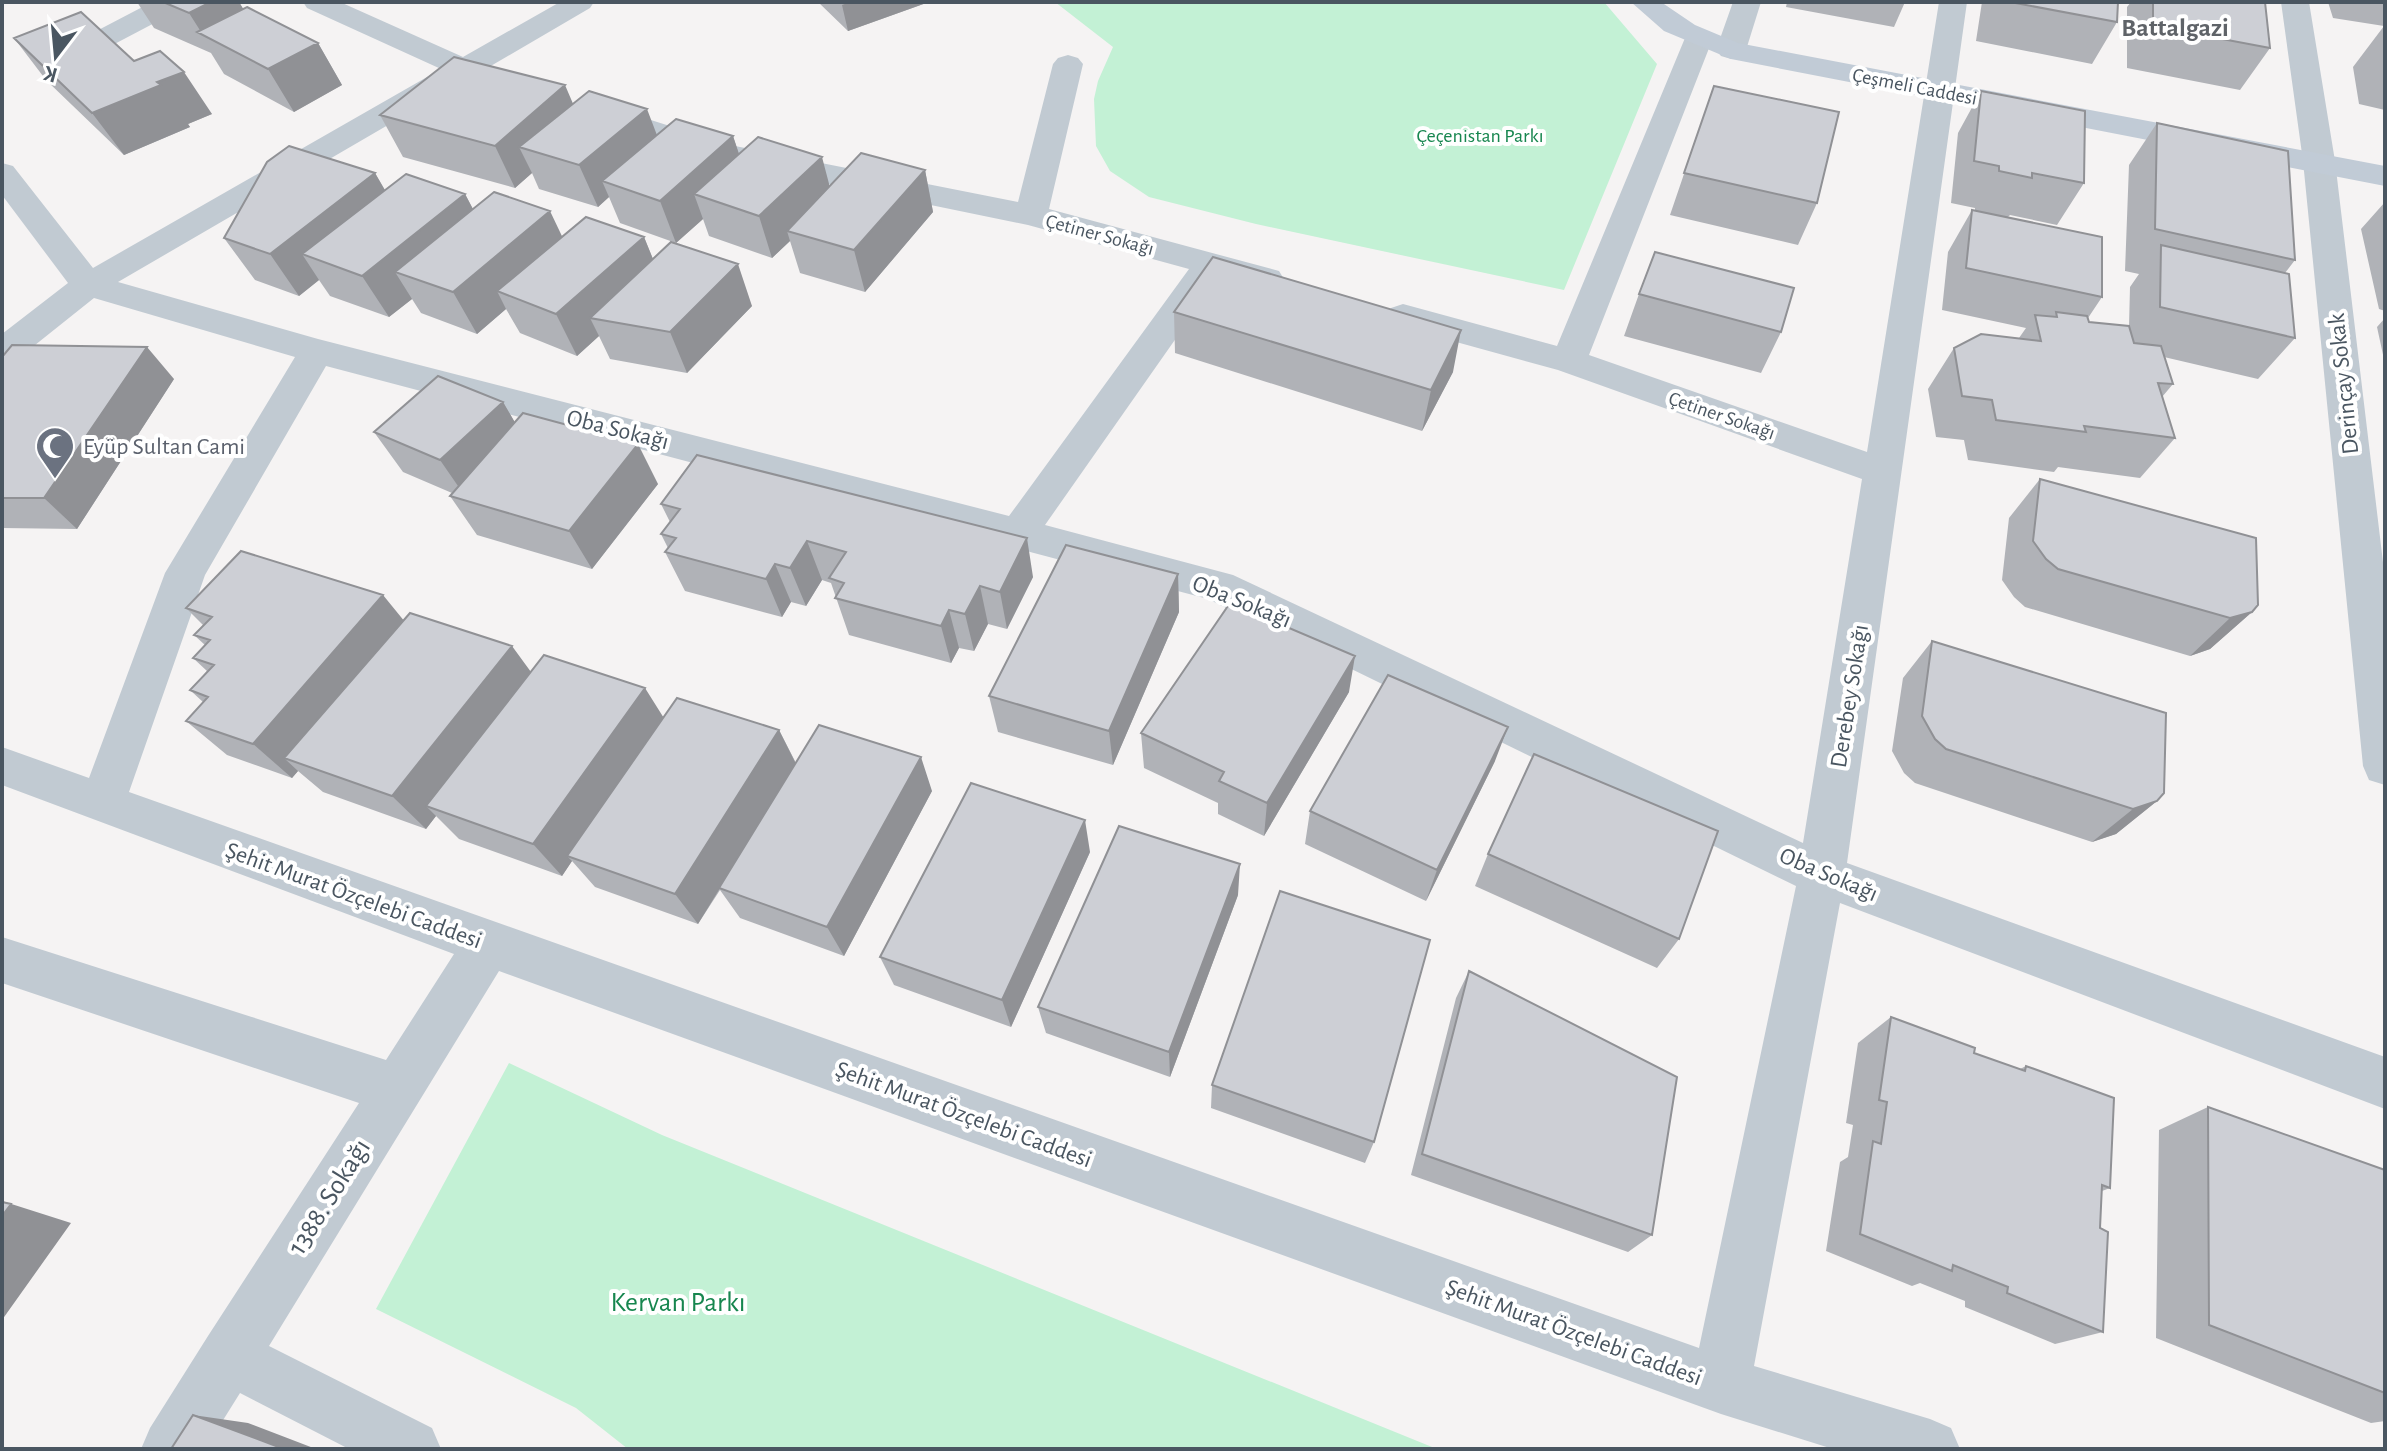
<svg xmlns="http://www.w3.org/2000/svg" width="2387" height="1451" viewBox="0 0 2387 1451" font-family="'Alegreya Sans',sans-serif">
<rect width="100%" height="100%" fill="#f5f3f3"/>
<path fill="#c3f1d5" d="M1055,2H1604L1657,64L1564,290L1256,224L1149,197L1110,171L1096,146L1094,99L1098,81L1113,47Z
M509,1063L662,1135L1437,1449H628L576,1408L376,1309Z"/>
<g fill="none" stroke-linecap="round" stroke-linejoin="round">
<path fill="#c1cad2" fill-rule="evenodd" d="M152,2H187L183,8L105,49L95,52L85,49L81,43L85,37Z
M303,2H340L463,57L560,2H594L590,8L489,67L516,76L520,82L516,88L505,91L467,79L118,282L318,339L1009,516L1189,269L1028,225L712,160L586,118L582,112L586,106L597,103L730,145L1018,202L1053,64L1058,58L1068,55L1078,58L1083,64L1049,209L1279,271L1284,279L1279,287L1267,290L1219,277L1045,525L1233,575L1803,843L1862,479L1558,370L1391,324L1386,316L1391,308L1403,304L1557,346L1685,38L1689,32L1699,29L1709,32L1713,38L1589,355L1867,452L1939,2H1967L1847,863L2385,1057V1109L1840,903L1754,1366L1930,1419L1951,1428L1960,1449H1833L1721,1414L499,971L269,1346L432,1428L441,1449H349L240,1393L205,1449H141L150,1428L208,1336L359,1103L2,983V937L386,1060L454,954L2,785V747L89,778L165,573L295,357L94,298L15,361L2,364V334L68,283L2,195V163L13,166L93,268L441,69L307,8ZM326,366L1208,599L1796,886L1699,1348L129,792L205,575Z
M1733,2H1761L1746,50L1741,56L1731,59L1721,56L1716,50Z
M2281,2H2309L2335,161L2385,579V785L2369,780L2363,766L2303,161Z"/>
<path fill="#c1cbd6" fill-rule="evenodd" d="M1631,2H1661L1695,25L1738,43L2385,166V186L1731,59L1664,31Z"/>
</g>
<path fill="#b0b2b7" d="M137,2H239L243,9L318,43L342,85L294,112L224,74L211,53L154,28Z
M818,2H929L848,31Z
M1787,2H1905L1894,27L1786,7Z
M1982,2H2118L2117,22L2092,64L1976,41Z
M2131,2H2265L2270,48L2240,90L2127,68V7Z
M2328,2H2385V110L2359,104L2353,67L2384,26L2333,18Z
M14,38L134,61L212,114L188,124L190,127L124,155L46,80Z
M1714,86L1817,203L1798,245L1670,215Z
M1981,91L2084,183L2057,225L2010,215L2008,217L2102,297L2088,318L2089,322L2129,327L2130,287L2139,274L2125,271L2129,165L2157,123L2295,260L2285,273L2295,338L2258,379L2164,357L2173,384L2162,397L2175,438L2140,478L2058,467L2054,472L1968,460L1964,440L1936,437L1928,389L1954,348L2019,338L2026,328L1942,310L1948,252L1972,210H1975V208L1951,203L1958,133Z
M573,104L657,135L733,136L739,154L829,186L925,170L933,212L865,292L800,273L790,241L772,258L709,236L703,219L676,243L620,223L609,197L598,207L539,189L532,173L515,188L403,157L380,115Z
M375,173L385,190L465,194L473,209L562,236L644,237L653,259L752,306L687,373L610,359L599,336L577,356L520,333L506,309L477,334L421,313L412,299L389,317L330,296L319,280L299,296L255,280L224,238Z
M2385,202V311L2379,309L2361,229Z
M1639,294L1781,332L1761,373L1624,336Z
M1174,312L1453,372L1422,431L1175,353Z
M2385,318V364L2377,327Z
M2,357L174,379L77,529L2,528Z
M503,402L515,423L658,484L592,569L477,535L450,496L452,493L403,472L374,432Z
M2040,479L2252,612L2210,649L2190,656L2025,607L2014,597L2002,580L2009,518Z
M661,504L1033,577L1007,629L988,624L974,651L959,648L951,663L849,635L831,583L822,580L806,606L791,602L782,617L685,591L665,552L668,548L661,534L670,522Z
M1178,574L1179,612L1113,765L998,732L989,696Z
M186,608L404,621L531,672L664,717L779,730L796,763L932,791L844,956L740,918L720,890L698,924L595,887L572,861L562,876L459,839L436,816L426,829L323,792L298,771L292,778L227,755L186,721L203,702L190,690L207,671L193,658L205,645L194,635L203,625Z
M1932,641L2157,801L2116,834L2092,842L1915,783L1904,773L1892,751L1903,678Z
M1349,692L1264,836L1218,814V803L1144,768L1141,733Z
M1495,761L1426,901L1305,844L1310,811Z
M1090,852L1011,1027L894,985L880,957Z
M1488,854L1679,939L1657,968L1475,886Z
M1238,895L1170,1077L1046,1033L1038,1007Z
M1469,971L1652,1235L1628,1252L1411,1175L1456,998Z
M1891,1017L1974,1053L2020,1069L2026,1066L2110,1188L2102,1191L2100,1228L2103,1332L2055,1344L1965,1307V1301L1920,1283L1912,1286L1826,1251L1840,1162L1848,1157L1853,1125L1846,1123L1858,1043Z
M1212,1085L1374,1142L1365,1163L1211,1108Z
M2208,1107L2385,1170V1421L2371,1423L2156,1338L2159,1130Z"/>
<path fill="#909195" d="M211,2H239L258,33L203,35L189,13Z
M850,2H929L848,31L842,5Z
M318,43L342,85L294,112L268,69Z
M184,72L212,114L188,124L190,127L124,155L92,113L157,82Z
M565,85L583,127L519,147L532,173L515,188L495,146Z
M647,109L663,151L602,181L609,197L598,207L579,165Z
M733,136L747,178L694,194L703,219L676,243L660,201Z
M822,157L833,199L787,231L790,241L772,258L759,216Z
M925,170L933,212L865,292L854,250Z
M375,173L399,215L302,254L319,280L299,296L270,254Z
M465,194L487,236L395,272L412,299L389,317L362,276Z
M550,211L570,253L497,291L506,309L477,334L453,292Z
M644,237L661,279L590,318L599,336L577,356L556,314Z
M738,264L752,306L687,373L670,332Z
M1461,330L1453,372L1422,431L1431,390Z
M147,347L174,379L77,529L44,498Z
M503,402L527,443L467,499L440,460Z
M638,444L658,484L592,569L569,531Z
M1027,538L1033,577L1007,629L1000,592Z
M807,541L822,580L806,606L790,568Z
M775,564L791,602L782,617L766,579Z
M1178,574L1179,612L1113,765L1109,731Z
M980,586L988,624L974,651L965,614Z
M383,595L414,633L284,758L298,771L292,778L253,744Z
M949,610L959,648L951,663L941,626Z
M2252,612L2210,649L2190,656L2230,618Z
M512,646L539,683L426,806L436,816L426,829L392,796Z
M1355,656L1349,692L1264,836L1267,803Z
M645,688L667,723L567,856L572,861L562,876L533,844Z
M1508,727L1495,761L1426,901L1437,870Z
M779,730L796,764L698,924L675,894Z
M921,757L932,791L844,956L827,927Z
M2157,801L2116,834L2092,842L2133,809Z
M1085,820L1090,852L1011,1027L1002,1000Z
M1240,864L1238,895L1170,1077L1169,1052Z
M2,1201L71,1223L2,1320Z
M193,1415L248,1423L316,1449H284Z"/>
<path fill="#cdcfd5" stroke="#909195" stroke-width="2" d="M163,2H211L189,13Z
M2010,2H2118L2117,22Z
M2153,2H2265L2270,48L2153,26Z
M247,7L318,43L268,69L197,32Z
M81,12L134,61L160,51L184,72L157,82L161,85L92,113L14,38Z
M454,57L565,85L495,146L380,115Z
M1714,86L1839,112L1817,203L1684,173Z
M589,91L647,109L579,165L519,147Z
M1981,91L2085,111L2084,183L2032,173V178L1999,171V166L1974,161Z
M676,119L733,136L660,201L602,181Z
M2157,123L2288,151L2295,260L2155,229Z
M758,137L822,157L759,216L694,194Z
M289,146L375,173L270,254L224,238L267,162Z
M861,153L925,170L854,250L787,231Z
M406,174L465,194L362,276L302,254Z
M494,192L550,211L453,292L395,272Z
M1972,210L2102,237V297L1966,268Z
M586,217L644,237L556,314L497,291Z
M671,242L738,264L670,332L590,318Z
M2161,245L2289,274L2295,338L2160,307Z
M1655,252L1794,288L1781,332L1639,294Z
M1213,257L1461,330L1431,390L1174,312Z
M2056,312L2087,316L2089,322L2129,326L2134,343L2161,346L2173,384L2158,383L2175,438L2084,426L2086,432L1996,420L1992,400L1962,396L1954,348L1981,334L2041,341L2035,315L2057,317Z
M12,345L147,347L44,498H2V357Z
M438,376L503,402L440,460L374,432Z
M523,413L638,444L569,531L450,496Z
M697,455L1027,538L1000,592L980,586L965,614L949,610L941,626L835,598L844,583L829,578L846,552L807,541L790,568L775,564L766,579L665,552L676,538L661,534L680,509L661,504Z
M2040,479L2256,538L2258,605L2252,612L2230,618L2058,569L2046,559L2033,541Z
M1066,545L1178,574L1109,731L989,696Z
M241,551L383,595L253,744L186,721L208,697L190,690L214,665L193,658L210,640L194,635L212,617L186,608Z
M1230,603L1355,656L1267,803L1219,781L1224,772L1141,733Z
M410,613L512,646L392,796L284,758Z
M1932,641L2166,713L2164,793L2157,801L2133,809L1946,749L1935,739L1922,716Z
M544,655L645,688L533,844L426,806Z
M1388,675L1508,727L1437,870L1310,811Z
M677,698L779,730L675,894L567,856Z
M819,725L921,757L827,927L719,888Z
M1534,754L1718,831L1679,939L1488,854Z
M971,783L1085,820L1002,1000L880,957Z
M1119,826L1240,864L1169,1052L1038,1007Z
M1280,891L1430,940L1374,1142L1212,1085Z
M1469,971L1677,1077L1652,1235L1422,1154Z
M1891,1017L1975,1048L1974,1053L2025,1071L2026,1066L2114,1098L2110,1188L2102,1185L2100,1228L2108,1232L2103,1332L2007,1293L2008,1287L1953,1265L1952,1271L1860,1234L1873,1141L1881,1144L1887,1102L1879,1100Z
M2208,1107L2385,1170V1393L2209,1325Z
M2,1202L11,1204L2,1216Z
M193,1415L284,1449H171Z"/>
<defs>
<g id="mosque-pin" transform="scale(2)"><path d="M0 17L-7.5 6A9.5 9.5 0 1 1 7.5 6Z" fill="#6b7280" stroke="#fff"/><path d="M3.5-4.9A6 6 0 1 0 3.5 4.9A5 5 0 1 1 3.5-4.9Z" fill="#fff"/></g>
</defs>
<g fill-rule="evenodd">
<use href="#mosque-pin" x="55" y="446"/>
</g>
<g text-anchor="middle" stroke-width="8" stroke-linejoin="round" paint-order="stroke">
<g font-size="20" fill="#4a5661" stroke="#fff">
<text transform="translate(1915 86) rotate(11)" y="7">Çeşmeli Caddesi</text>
<text transform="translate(1100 234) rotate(15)" y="7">Çetiner Sokağı</text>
<text transform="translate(1722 415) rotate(19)" y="7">Çetiner Sokağı</text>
</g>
<g font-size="20" fill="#17864f" stroke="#fff">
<text x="1480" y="142">Çeçenistan Parkı</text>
</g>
<g font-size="24" fill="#4a5661" stroke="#fff">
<text transform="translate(2343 384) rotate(-96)" y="8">Derinçay Sokak</text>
<text transform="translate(618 429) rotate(14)" y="8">Oba Sokağı</text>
<text transform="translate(1242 601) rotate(22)" y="8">Oba Sokağı</text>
<text transform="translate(1849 696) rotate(-81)" y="8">Derebey Sokağı</text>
<text transform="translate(1829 874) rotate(23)" y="8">Oba Sokağı</text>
<text transform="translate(354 895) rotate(20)" y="8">Şehit Murat Özçelebi Caddesi</text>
<text transform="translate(964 1114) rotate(20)" y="8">Şehit Murat Özçelebi Caddesi</text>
<text transform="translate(1574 1332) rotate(20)" y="8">Şehit Murat Özçelebi Caddesi</text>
</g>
<g font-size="24" fill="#5b616d" stroke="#fff" text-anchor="start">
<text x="83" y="454">Eyüp Sultan Cami</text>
</g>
<g font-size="26" font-weight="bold" fill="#5f6368" stroke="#fff">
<text x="2175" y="36">Battalgazi</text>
</g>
<g font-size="28" fill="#4a5661" stroke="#fff">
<text transform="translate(328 1196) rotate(-58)" y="10">1388. Sokağı</text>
</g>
<g font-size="28" fill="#17864f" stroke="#fff">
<text x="678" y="1311">Kervan Parkı</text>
</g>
</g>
<rect width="2387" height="1451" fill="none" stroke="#4a5661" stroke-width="8"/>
<g transform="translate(56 56) rotate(196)" stroke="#ffffff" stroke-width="6" paint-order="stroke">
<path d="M0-6L14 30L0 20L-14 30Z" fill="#4a5661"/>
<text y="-12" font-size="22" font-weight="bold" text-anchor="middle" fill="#4a5661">K</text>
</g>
</svg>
